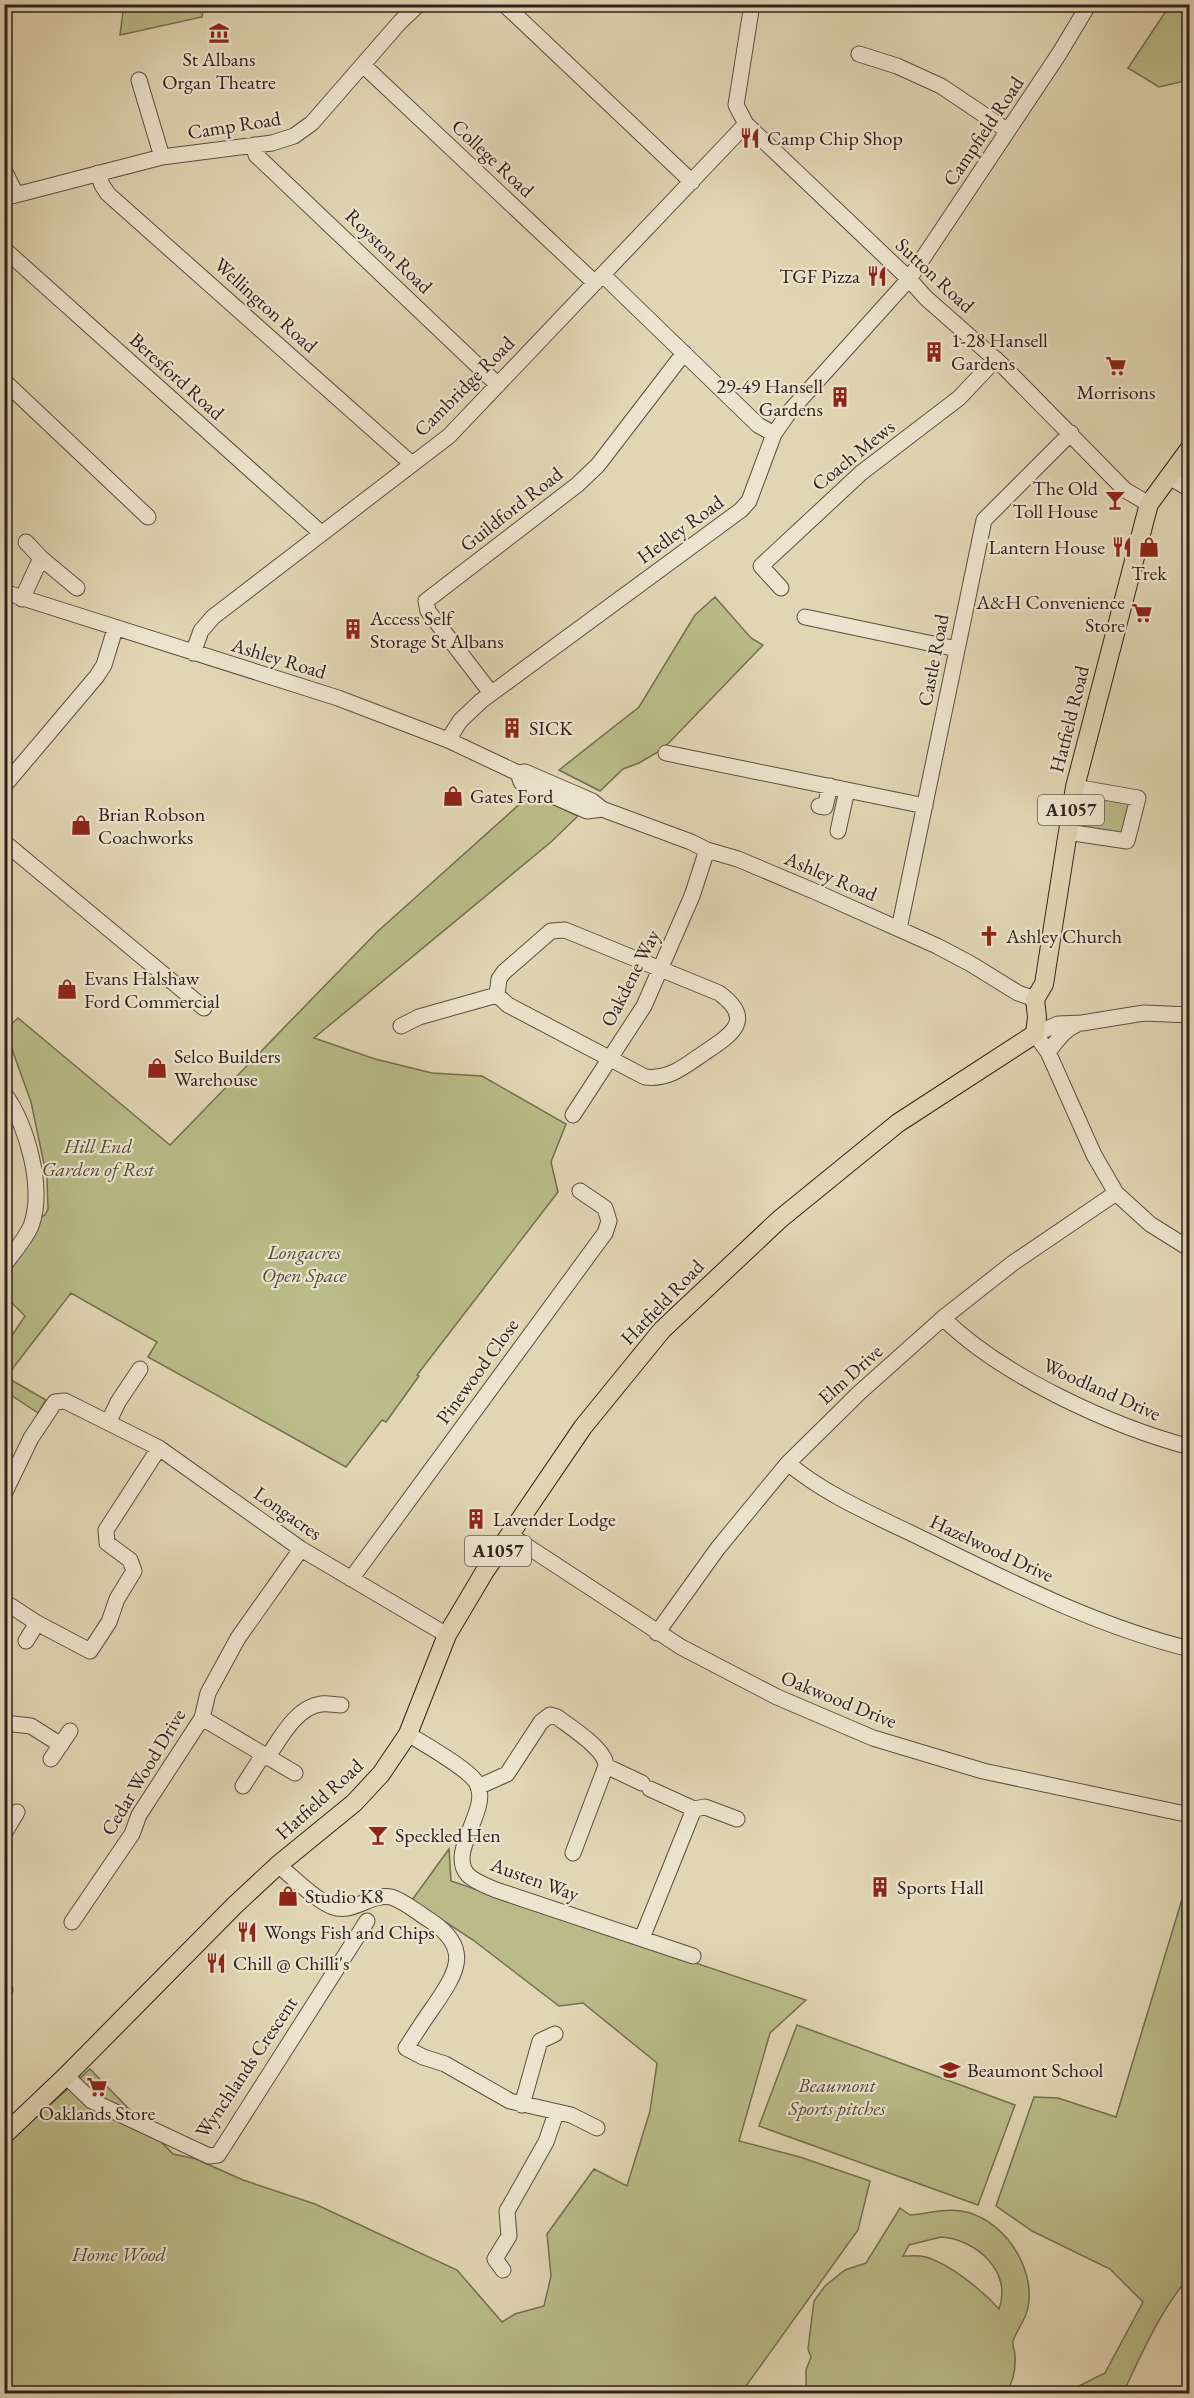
<svg xmlns="http://www.w3.org/2000/svg" width="1194" height="2398" viewBox="0 0 1194 2398" font-family="'EB Garamond',serif">
<rect width="100%" height="100%" fill="#e1d6b4"/>
<filter id="stains"><feTurbulence type="fractalNoise" baseFrequency=".00333" numOctaves="4"/><feColorMatrix values="0 0 0 0 .2 0 0 0 0 .09 0 0 0 0 .02 0 0 0 .5 -.17"/></filter>
<radialGradient id="worn" r=".72"><stop offset=".6" stop-color="#630" stop-opacity="0"/><stop offset="1" stop-color="#630" stop-opacity=".3"/></radialGradient>
<path fill="#b9bc88" stroke="#736e52" stroke-width="1.5" fill-rule="evenodd" d="M124,4H204V5L202,17L120,35Z
M1170,5H1189V80L1159,87L1128,68Z
M715,597L751,638L763,645L663,749L639,763L623,769L600,791L559,770L639,707L695,615Z
M1080,788L1137,799L1129,837L1071,827Z
M531,794L578,816L551,842L314,1038L375,1059L432,1073L482,1076L566,1124L551,1162L558,1192L417,1375L419,1376L386,1422L382,1420L346,1467L148,1357L157,1342L71,1293L6,1377L46,1400L38,1413L5,1391V1346L25,1316L5,1296V1279L32,1237L39,1218L45,1215L48,1209L47,1178L31,1102L5,1030L18,1018L170,1145L377,932Z
M449,1849L451,1881L806,2000L770,2033L739,2141L800,2157L870,2181L858,2230L741,2393L5,2394L4,2146L90,2069L173,2154L196,2159L243,2180L315,2204L457,2270L502,2322L515,2314L544,2306L551,2276L547,2234L594,2169L627,2186L650,2111L657,2063L583,2003L559,2006L473,1940L412,1900Z
M1183,1896L1190,1898L1189,2277C1160,2311 1142,2353 1123,2393H1065L1105,2373L1143,2302L1110,2269L1032,2231L996,2206L1034,2097L1058,2098L1116,2117Z
M797,2025L1015,2105L978,2205L759,2126Z
M900,2208L910,2215C928,2214 943,2208 961,2211C1002,2217 1036,2267 1028,2307C1026,2320 1017,2329 1013,2341C1012,2345 1014,2349 1015,2354C1016,2368 1014,2381 1006,2393H806V2370L811,2357L808,2349L814,2301L825,2286L845,2270L866,2263ZM941,2237C975,2239 1013,2271 999,2309C983,2291 950,2264 926,2257C918,2255 910,2256 903,2256L909,2245Z"/>
<g fill="none" stroke-linecap="round" stroke-linejoin="round">
<g stroke="#5a4e42" stroke-width="17">
<path id="minor" d="M504,4L692,182
M752,4L736,105L746,124L909,279L926,298L1002,365L1125,490L1149,504
M859,54L897,66L941,86L1008,131
M363,65L595,283
M139,80L162,157
M254,145L256,155L498,385
M4,170L16,194
M98,173L102,185L108,194L412,464
M4,198L162,157L272,143L294,136L312,123L400,22L419,4
M4,249L321,533
M603,275L758,425L774,434
M4,381L148,517
M1169,477L1190,489
M41,558L77,588
M781,588L761,566L861,473L959,398L996,359
M4,592L338,698L448,740L518,773L525,772L592,801L602,809L691,842L707,850L738,859L816,892L937,946L971,964L1018,993L1035,999
M22,599L41,558L26,542
M805,617L957,649
M193,653L201,631L213,617L449,436L746,124
M491,693L428,611L426,601L577,485L598,465L684,353
M448,740L460,721L481,701L741,510L749,501L774,434L790,411L909,279L1059,54L1089,4
M666,753L925,806
M518,773L521,782L587,811L602,809
M4,786L97,676L104,665L115,629
M819,806L825,807L830,786
M838,831L847,790
M1067,832L1127,841L1138,798L1075,787
M4,842L204,1008
M899,929L984,520L1071,433
M565,930L719,993C756,1020 731,1035 704,1053C685,1066 669,1080 645,1077L508,1005L497,995L499,979L504,972L551,931Z
M1190,1015L1144,1013L1082,1023L1058,1024L1035,1034L1048,1052L1094,1155L1116,1193L1150,1224L1190,1249
M401,1026L419,1017L497,995
M1048,1052C1057,1041 1064,1029 1078,1024
M4,1093C27,1125 45,1188 31,1226C25,1240 13,1253 4,1265
M573,1115L644,1006L692,896L707,850
M943,1318C1002,1376 1111,1426 1190,1447
M109,1421L118,1402L140,1369
M788,1463C823,1494 880,1518 923,1539C1009,1581 1096,1626 1190,1649
M4,1494L31,1438L55,1402L65,1401L159,1448L301,1549L447,1635
M510,1535L681,1647L777,1697L873,1738L983,1771L1190,1815
M351,1579L605,1233L609,1221L605,1208L580,1191
M11,1606L37,1623
M657,1633L718,1548L788,1463L859,1393L943,1318L1013,1263L1116,1193
M26,1641L37,1623L90,1651L109,1622L117,1599L134,1571L130,1560L107,1543L106,1530L159,1448
M202,1718L295,1773
M4,1723L31,1726L61,1745
M408,1734C424,1744 467,1768 476,1782C493,1808 446,1851 468,1875C475,1882 487,1886 496,1890L693,1956
M267,1758C280,1739 296,1707 321,1704C328,1703 335,1705 341,1705
M51,1759L70,1731
M606,1766L642,1783
M243,1786L263,1755
M478,1787L507,1774L541,1722L550,1715L557,1717C570,1727 606,1749 606,1766L573,1853
M650,1789L694,1809
M4,1834L17,1812
M278,1865C293,1877 316,1901 333,1907C354,1914 371,1893 391,1897C405,1901 419,1914 431,1921C472,1949 457,1972 434,2006C424,2020 415,2034 406,2048L423,2057L445,2064L510,2101L571,2115L597,2128
M72,1922L132,1834L139,1815L202,1718L208,1693L238,1638L301,1549
M642,1938L694,1809L705,1807L737,1819
M4,1990H5
M66,2076L92,2101L209,2156L218,2155L367,1921
M522,2105L540,2041L555,2034
M503,2270L495,2259L509,2236L507,2211L546,2142L556,2113"/>
</g>
<g stroke="#2d211c" stroke-width="20">
<path id="major" d="M4,2135L66,2076L235,1905L278,1865L354,1803L381,1774L408,1734L447,1635L485,1571L583,1427L662,1330L780,1219L898,1123L1035,1034L1037,1017L1035,999L1044,984L1075,787L1146,515L1149,504L1190,448"/>
</g>
<use href="#minor" stroke="#ece4ce" stroke-width="15"/>
<use href="#major" stroke="#e1d6b4" stroke-width="18"/>
</g>
<defs>
<g id="museum-bare" transform="scale(1.62)"><path d="M0-6L6-3V-2H-6V-3ZM-5-1h2V3h-2ZM-1-1h2V3h-2ZM3-1h2V3H3ZM-6 4H6V6H-6Z" fill="#8f2418" stroke="#ece4ce" stroke-width="2.5" paint-order="stroke"/></g>
<g id="restaurant-bare" transform="scale(1.62)"><path d="M-5-6h1v4h1v-4h1v4h1v-4h1v5L-1.5 .5V6h-2V.5L-5-1ZM5-6V6H3V1.5H1.5Q1.5-4 5-6Z" fill="#8f2418" stroke="#ece4ce" stroke-width="2.5" paint-order="stroke"/></g>
<g id="building-bare" transform="scale(1.62)"><path d="M-4-6H4V6H1V3H-1V6H-4ZM-2.5-4.3h1.7v1.8h-1.7ZM.8-4.3h1.7v1.8H.8ZM-2.5-1h1.7V.8h-1.7ZM.8-1h1.7V.8H.8Z" fill="#8f2418" stroke="#ece4ce" stroke-width="2.5" paint-order="stroke"/></g>
<g id="supermarket-bare" transform="scale(1.62)"><path d="M-6-5.5h2.5l.6 2H6L4.5 2H-2.5L-4.4-4H-6ZM-1.5 3.2a1.3 1.3 0 1 0 .1 0ZM3 3.2a1.3 1.3 0 1 0 .1 0Z" fill="#8f2418" stroke="#ece4ce" stroke-width="2.5" paint-order="stroke"/></g>
<g id="bar-bare" transform="scale(1.62)"><path d="M-6-5H6L.8 .8V4.5H3.5V6h-7V4.5H-.8V.8Z" fill="#8f2418" stroke="#ece4ce" stroke-width="2.5" paint-order="stroke"/></g>
<g id="shop-bare" transform="scale(1.62)"><path d="M-5-2.5h2.3a2.7 3.5 0 0 1 5.4 0H5L5.5 6h-11ZM-1.5-2.5h3a1.5 2.3 0 0 0-3 0Z" fill="#8f2418" stroke="#ece4ce" stroke-width="2.5" paint-order="stroke"/></g>
<g id="church-bare" transform="scale(1.62)"><path d="M-1.2-6h2.4v3.5h3.3v2.4h-3.3V6h-2.4V-.1h-3.3v-2.4h3.3Z" fill="#8f2418" stroke="#ece4ce" stroke-width="2.5" paint-order="stroke"/></g>
<g id="school-bare" transform="scale(1.62)"><path d="M0-5L7-2L0 1L-7-2ZM-4 1L0 2.5L4 1V4Q0 6-4 4Z" fill="#8f2418" stroke="#ece4ce" stroke-width="2.5" paint-order="stroke"/></g>
</defs>
<g fill-rule="evenodd">
<use href="#museum-bare" x="219" y="33"/>
<use href="#restaurant-bare" x="750" y="138"/>
<use href="#restaurant-bare" x="877" y="276"/>
<use href="#building-bare" x="934" y="352"/>
<use href="#supermarket-bare" x="1116" y="366"/>
<use href="#building-bare" x="840" y="397"/>
<use href="#bar-bare" x="1115" y="500"/>
<use href="#restaurant-bare" x="1122" y="547"/>
<use href="#shop-bare" x="1149" y="547"/>
<use href="#supermarket-bare" x="1142" y="613"/>
<use href="#building-bare" x="353" y="629"/>
<use href="#building-bare" x="512" y="728"/>
<use href="#shop-bare" x="453" y="796"/>
<use href="#shop-bare" x="81" y="825"/>
<use href="#church-bare" x="989" y="936"/>
<use href="#shop-bare" x="67" y="989"/>
<use href="#shop-bare" x="157" y="1068"/>
<use href="#building-bare" x="476" y="1519"/>
<use href="#bar-bare" x="378" y="1835"/>
<use href="#building-bare" x="880" y="1887"/>
<use href="#shop-bare" x="288" y="1896"/>
<use href="#restaurant-bare" x="247" y="1932"/>
<use href="#restaurant-bare" x="216" y="1963"/>
<use href="#school-bare" x="950" y="2070"/>
<use href="#supermarket-bare" x="97" y="2087"/>
</g>
<g text-anchor="middle" stroke-width="4.5" stroke-linejoin="round" paint-order="stroke">
<g fill="#ece4ce" stroke="#665c51" stroke-width="1.5">
<rect x="1038" y="795" width="66" height="30" rx="4.5"/>
<rect x="465" y="1536" width="66" height="30" rx="4.5"/>
</g>
<g font-size="18" font-weight="bold" fill="#2d211c">
<text x="1071" y="816">A1057</text>
<text x="498" y="1557">A1057</text>
</g>
<g font-size="20" fill="#2d211c" stroke="#ece4ce" text-anchor="start">
<text x="219" y="66" text-anchor="middle">St Albans<tspan x="219" dy="23">Organ Theatre</tspan></text>
<text x="767" y="145">Camp Chip Shop</text>
<text x="860" y="283" text-anchor="end">TGF Pizza</text>
<text x="951" y="347">1-28 Hansell<tspan x="951" dy="23">Gardens</tspan></text>
<text x="823" y="393" text-anchor="end">29-49 Hansell<tspan x="823" dy="23">Gardens</tspan></text>
<text x="1116" y="399" text-anchor="middle">Morrisons</text>
<text x="1098" y="495" text-anchor="end">The Old<tspan x="1098" dy="23">Toll House</tspan></text>
<text x="1105" y="554" text-anchor="end">Lantern House</text>
<text x="1149" y="580" text-anchor="middle">Trek</text>
<text x="1125" y="609" text-anchor="end">A&amp;H Convenience<tspan x="1125" dy="23">Store</tspan></text>
<text x="370" y="625">Access Self<tspan x="370" dy="23">Storage St Albans</tspan></text>
<text x="529" y="735">SICK</text>
<text x="470" y="803">Gates Ford</text>
<text x="98" y="821">Brian Robson<tspan x="98" dy="23">Coachworks</tspan></text>
<text x="1006" y="943">Ashley Church</text>
<text x="84" y="985">Evans Halshaw<tspan x="84" dy="23">Ford Commercial</tspan></text>
<text x="174" y="1063">Selco Builders<tspan x="174" dy="23">Warehouse</tspan></text>
<text x="493" y="1526">Lavender Lodge</text>
<text x="395" y="1842">Speckled Hen</text>
<text x="897" y="1894">Sports Hall</text>
<text x="305" y="1903">Studio K8</text>
<text x="264" y="1939">Wongs Fish and Chips</text>
<text x="233" y="1970">Chill @ Chilli's</text>
<text x="967" y="2077">Beaumont School</text>
<text x="97" y="2120" text-anchor="middle">Oaklands Store</text>
</g>
<g font-size="20" fill="#2d211c" stroke="#ece4ce">
<text transform="translate(234 125) rotate(-9)" y="7">Camp Road</text>
<text transform="translate(983 131) rotate(-56)" y="7">Campfield Road</text>
<text transform="translate(493 158) rotate(43)" y="7">College Road</text>
<text transform="translate(389 251) rotate(44)" y="7">Royston Road</text>
<text transform="translate(935 275) rotate(43)" y="7">Sutton Road</text>
<text transform="translate(266 305) rotate(42)" y="7">Wellington Road</text>
<text transform="translate(177 376) rotate(42)" y="7">Beresford Road</text>
<text transform="translate(464 386) rotate(-45)" y="7">Cambridge Road</text>
<text transform="translate(853 455) rotate(-39)" y="7">Coach Mews</text>
<text transform="translate(511 509) rotate(-38)" y="7">Guildford Road</text>
<text transform="translate(680 529) rotate(-36)" y="7">Hedley Road</text>
<text transform="translate(279 658) rotate(17)" y="7">Ashley Road</text>
<text transform="translate(933 660) rotate(-79)" y="7">Castle Road</text>
<text transform="translate(1069 719) rotate(-76)" y="7">Hatfield Road</text>
<text transform="translate(831 876) rotate(23)" y="7">Ashley Road</text>
<text transform="translate(630 978) rotate(-63)" y="7">Oakdene Way</text>
<text transform="translate(662 1302) rotate(-46)" y="7">Hatfield Road</text>
<text transform="translate(477 1371) rotate(-54)" y="7">Pinewood Close</text>
<text transform="translate(850 1374) rotate(-42)" y="7">Elm Drive</text>
<text transform="translate(1102 1389) rotate(24)" y="7">Woodland Drive</text>
<text transform="translate(288 1513) rotate(35)" y="7">Longacres</text>
<text transform="translate(992 1548) rotate(25)" y="7">Hazelwood Drive</text>
<text transform="translate(839 1699) rotate(22)" y="7">Oakwood Drive</text>
<text transform="translate(143 1772) rotate(-59)" y="7">Cedar Wood Drive</text>
<text transform="translate(319 1799) rotate(-42)" y="7">Hatfield Road</text>
<text transform="translate(535 1879) rotate(20)" y="7">Austen Way</text>
<text transform="translate(246 2067) rotate(-56)" y="7">Wynchlands Crescent</text>
</g>
<g font-size="20" font-style="italic" fill="#504837" stroke="#ece4ce">
<text x="98" y="1153">Hill End<tspan x="98" dy="23">Garden of Rest</tspan></text>
<text x="304" y="1259">Longacres<tspan x="304" dy="23">Open Space</tspan></text>
<text x="837" y="2092">Beaumont<tspan x="837" dy="23">Sports pitches</tspan></text>
<text x="119" y="2261">Home Wood</text>
</g>
</g>
<rect width="1194" height="2398" fill="none" stroke="#e1d6b4" stroke-width="24"/>
<rect x="6" y="6" width="1182" height="2386" fill="none" stroke="#2d211c" stroke-width="3"/>
<rect x="12" y="12" width="1170" height="2374" fill="none" stroke="#2d211c" stroke-width="1.5"/>
<rect width="100%" height="100%" filter="url(#stains)"/>
<rect width="100%" height="100%" fill="url(#worn)"/>
</svg>
